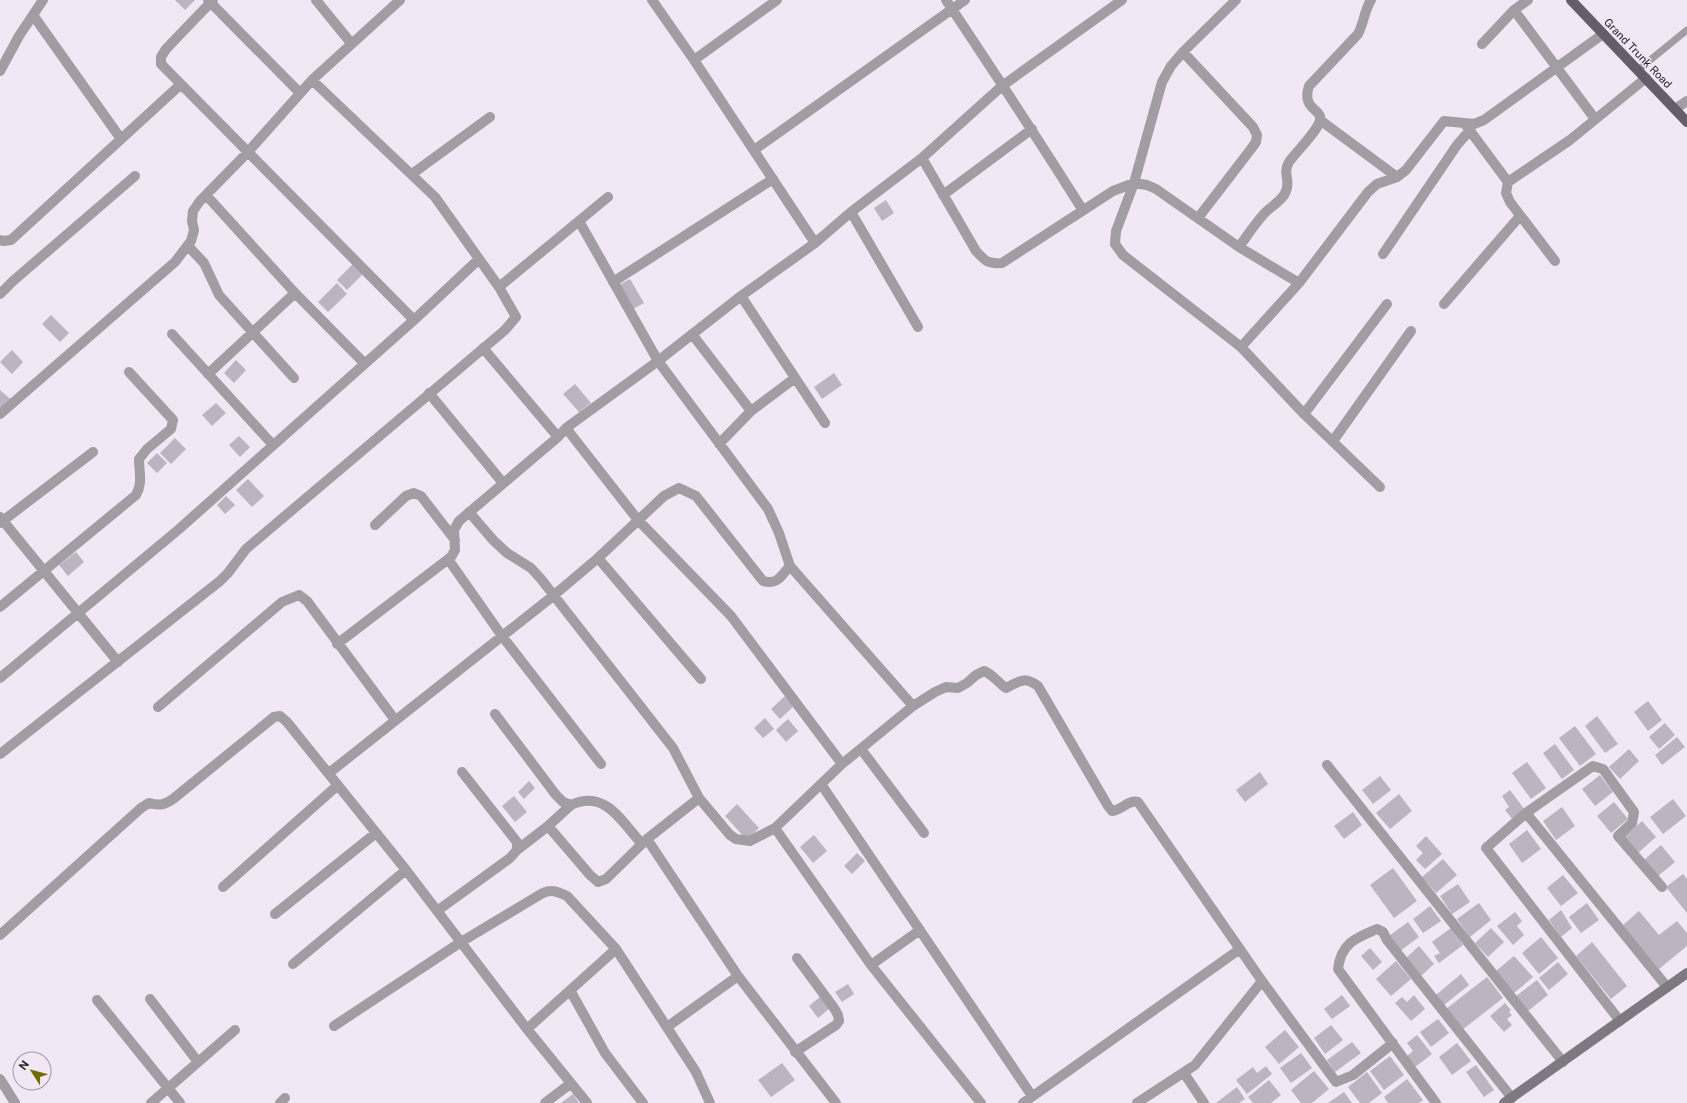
<svg xmlns="http://www.w3.org/2000/svg" width="1687" height="1103" viewBox="0 0 1687 1103" font-family="'Public Sans',sans-serif">
<rect width="100%" height="100%" fill="#f1e7f5"/>
<path fill="#bdb4c1" d="M175,0H195L185,10Z
M886,200L894,213L882,221L874,208Z
M358,259L368,269L347,290L337,280Z
M630,279L644,303L633,309L619,285Z
M337,283L347,294L328,312L318,302Z
M51,315L69,333L60,342L42,324Z
M12,350L23,362L12,374L0,362Z
M236,360L246,370L234,383L224,373Z
M834,373L842,385L822,399L814,387Z
M575,384L591,403L579,412L563,394Z
M0,390L16,404L8,413L0,406Z
M216,403L226,413L212,426L202,415Z
M239,436L250,447L240,457L229,445Z
M175,438L186,449L171,464L160,453Z
M157,453L167,463L157,473L147,463Z
M248,479L264,496L252,507L236,490Z
M226,496L235,505L225,514L217,505Z
M76,552L84,562L68,576L59,565Z
M785,696L794,706L780,719L771,709Z
M1648,701L1662,720L1648,731L1634,712Z
M1597,716L1618,744L1605,753L1585,726Z
M765,718L774,729L763,738L754,728Z
M788,719L798,731L786,742L776,730Z
M1665,723L1675,735L1659,749L1649,737Z
M1575,726L1596,754L1580,766L1559,738Z
M1677,737L1685,747L1662,765L1655,755Z
M1555,744L1574,770L1562,779L1543,753Z
M1629,749L1639,761L1620,779L1609,767Z
M1527,762L1546,788L1531,799L1512,773Z
M1260,772L1268,784L1245,802L1236,790Z
M1600,775L1613,792L1595,806L1582,789Z
M1380,776L1391,790L1373,804L1362,790Z
M529,781L535,788L524,799L518,792Z
M1510,790L1525,810L1513,820L1505,810L1509,807L1502,796Z
M1399,794L1412,811L1390,829L1376,813Z
M514,796L527,812L515,822L502,806Z
M1673,799L1686,816L1663,834L1650,817Z
M1614,802L1628,819L1611,833L1597,816Z
M737,804L759,828L747,840L725,816Z
M1562,807L1575,826L1556,840L1543,821Z
M1353,812L1362,825L1344,839L1334,826Z
M1642,821L1656,837L1638,853L1624,837Z
M1527,830L1541,849L1522,863L1509,844Z
M814,835L827,851L813,863L800,847Z
M1426,836L1442,854L1425,869L1416,860L1423,853L1416,846Z
M1661,845L1675,862L1658,876L1644,860Z
M857,853L865,861L852,874L844,866Z
M1443,859L1457,875L1436,893L1422,877Z
M1393,868L1417,901L1394,918L1370,885Z
M1683,874L1687,879V913L1666,887Z
M1563,875L1578,893L1561,906L1547,888Z
M1458,884L1470,902L1452,914L1440,896Z
M1479,903L1491,920L1470,937L1457,919Z
M1587,903L1599,920L1581,933L1569,917Z
M1430,906L1441,921L1423,933L1413,919Z
M1561,910L1572,928L1561,937L1549,920Z
M1639,911L1659,935L1677,921L1687,933V946L1659,969L1623,925Z
M1515,912L1522,921L1517,926L1524,935L1513,945L1497,926Z
M1408,922L1419,937L1400,951L1389,936Z
M1451,928L1463,945L1439,963L1434,956L1440,953L1432,942Z
M1491,928L1504,942L1488,957L1475,943Z
M1541,937L1558,958L1539,974L1522,953Z
M1592,942L1627,986L1611,999L1576,956Z
M1419,946L1434,964L1421,976L1406,958Z
M1370,948L1382,962L1373,970L1361,956Z
M1514,956L1533,977L1514,993L1496,971Z
M1396,961L1411,979L1391,996L1376,979Z
M1558,962L1568,974L1549,990L1539,978Z
M1461,974L1469,985L1444,1005L1436,995Z
M1487,977L1503,998L1462,1030L1446,1009Z
M1537,980L1548,995L1528,1011L1516,996Z
M848,984L854,994L842,1002L835,992Z
M1342,995L1350,1006L1332,1019L1324,1009Z
M1414,995L1425,1009L1411,1021L1395,1003L1402,997L1407,1002Z
M821,996L830,1008L818,1018L809,1006Z
M1505,1003L1511,1010L1509,1012L1512,1015L1507,1019L1512,1025L1504,1032L1490,1016Z
M1438,1019L1449,1033L1431,1047L1420,1032Z
M1331,1025L1343,1040L1325,1054L1314,1038Z
M1285,1030L1299,1047L1279,1064L1265,1047Z
M1417,1035L1432,1054L1415,1067L1407,1056L1413,1051L1407,1043Z
M1352,1042L1361,1053L1335,1072L1327,1060Z
M1457,1043L1471,1061L1452,1075L1439,1057Z
M1301,1053L1312,1068L1291,1083L1280,1068Z
M1390,1056L1404,1075L1384,1090L1370,1071Z
M782,1063L795,1080L771,1097L758,1080Z
M1476,1065L1494,1090L1484,1097L1466,1072Z
M1266,1066L1272,1074L1247,1094L1236,1080L1253,1067L1257,1073Z
M1314,1071L1329,1089L1312,1103H1301L1291,1090Z
M1367,1072L1382,1093L1369,1103H1360L1348,1087Z
M1407,1079L1423,1100L1419,1103H1388L1384,1097Z
M1269,1080L1281,1095L1271,1103H1253L1248,1097Z
M1237,1087L1245,1099L1239,1103H1216Z
M1344,1092L1352,1103H1328Z
M573,1094L579,1103H561Z"/>
<g fill="none" stroke-linecap="round" stroke-linejoin="round">
<path stroke="#a19da3" stroke-width="7" d="M1638,70L1687,30"/>
<path stroke="#a19da3" stroke-width="10" d="M208,0L300,93
M213,0L166,49L161,57V64L414,320
M316,0L351,43
M652,0L694,60L815,243
M946,0C992,69 1038,139 1082,209
M1236,0L1183,52L1171,66L1162,82L1134,183L1116,231L1115,244L1123,255L1241,347L1304,414L1380,487
M1514,10L1595,119
M33,15L121,139
M1482,44L1514,10L1528,0
M1183,52L1253,127L1257,135L1256,142L1251,149L1198,218
M694,60L777,0
M0,71L19,36L43,0
M1675,109L1687,101
M1320,120L1397,177
M1465,124L1508,182L1506,193L1510,202L1555,261
M754,150L965,0
M922,158L976,251C985,261 988,264 1002,263L1113,191L1134,183L1147,185L1156,189L1239,247L1299,283
M412,174L490,117
M1508,182L1570,140L1646,78
M206,195L295,293L364,363
M943,195L1032,129
M851,212L918,327
M579,221L658,361L768,509L779,533L790,566L913,706
M0,240L3,241L11,240L180,85
M188,246L204,263L219,295L294,378
M1239,247C1247,236 1254,225 1263,215C1269,207 1283,201 1286,191C1291,180 1282,174 1289,162C1296,152 1318,131 1320,120C1323,109 1301,110 1309,86L1358,34C1364,23 1364,11 1371,0
M1383,254L1457,145L1470,130
M613,282L773,179
M499,287L608,197
M0,294L13,281L135,176
M741,296L825,423
M1444,304L1520,216
M172,334L273,445
M692,334L751,411
M1241,347L1299,283L1368,192L1377,184L1397,177L1406,170L1444,121L1474,124L1484,120L1603,34
M483,348L558,437
M208,374L295,293
M429,393L503,483
M0,414L175,262L191,241L194,230L192,221L193,211L200,201L247,153L312,80L400,0
M1304,414L1387,304
M566,428L638,520L731,616L842,764
M1333,441L1411,331
M719,444L751,411L795,378
M469,512L493,540L507,553L531,568L541,579L673,748L699,798
M0,517L118,662
M0,523L93,452
M375,525L406,496L414,493L421,496L455,540
M598,558L701,679
M448,559L502,636L601,764
M0,607L136,495C143,483 139,473 139,459L147,449L171,429L173,420L129,372
M337,644L451,557L455,550L454,530L459,521L558,437L566,428L658,361L741,296L815,243L851,212L922,158L1002,86L1122,0
M0,678L178,530L414,320L478,260
M158,707L282,602L299,595L307,601L395,720
M495,714L556,795L563,802L571,805C605,789 621,821 642,844
M861,749L924,833
M0,754L220,581L228,573L246,549L505,330L516,317L499,287L435,197L312,80
M1327,765L1563,1062
M329,773L553,596L598,558L664,496L679,488L696,496L763,581C778,585 781,576 790,566
M821,784L1032,1096
M1526,813L1667,987
M548,826L590,875L598,882L606,879L647,839L699,798L730,835L736,839L750,841L775,828L842,764L913,706L935,692L946,687L958,688L967,683L976,675L984,671C994,675 998,683 1006,688C1020,681 1024,676 1038,686L1108,806L1112,811C1122,810 1129,799 1138,802L1262,981L1336,1082L1353,1075L1393,1043
M775,828L871,965L981,1103
M647,839L738,976L836,1103
M517,850L548,826L571,805
M223,887L338,785
M437,911L510,858L517,850V842L462,772
M275,914L376,833
M0,935L141,808L149,803C159,806 164,805 173,799L274,717L280,716L287,722L406,870L527,1029L587,1103
M293,964L406,870
M871,965L920,930
M570,990L605,1053L643,1103
M150,999L198,1062
M97,1000L180,1103
M1620,1021L1486,848L1526,813L1593,766L1603,769L1634,812L1632,823L1618,836L1662,887
M334,1026L461,942L541,894C551,889 556,891 567,896L616,949L696,1072L710,1103
M667,1027L738,976
M527,1029L616,949
M795,1052L836,1025L839,1021L838,1015L834,1008L797,958
M1184,1073L1204,1103
M0,1079L15,1103
M151,1103L235,1030
M280,1103L285,1098
M545,1103L570,1084
M1023,1103L1240,949
M1137,1103L1195,1065L1262,981
M1436,1103L1338,969C1341,943 1356,938 1377,929L1383,932L1387,940L1512,1098"/>
<path stroke="#7e7880" stroke-width="10" d="M1504,1103L1687,973"/>
<path stroke="#655d68" stroke-width="10" d="M1571,0L1687,122"/>
</g>
<g text-anchor="middle" stroke-width="3" stroke-linejoin="round" paint-order="stroke">
<g font-size="11" fill="#272328" stroke="#f1e7f5">
<text transform="translate(1638 53) rotate(46)" y="4">Grand Trunk Road</text>
</g>
</g>
<g transform="translate(32 1071) rotate(306)"><circle r="19" fill="#f1e7f5" stroke="#a099a3"/>
<path d="M0-3L7 15L0 10L-7 15Z" fill="#716b07"/>
<text y="-6" font-size="11" font-weight="bold" text-anchor="middle" fill="#272328">N</text>
</g>
</svg>
